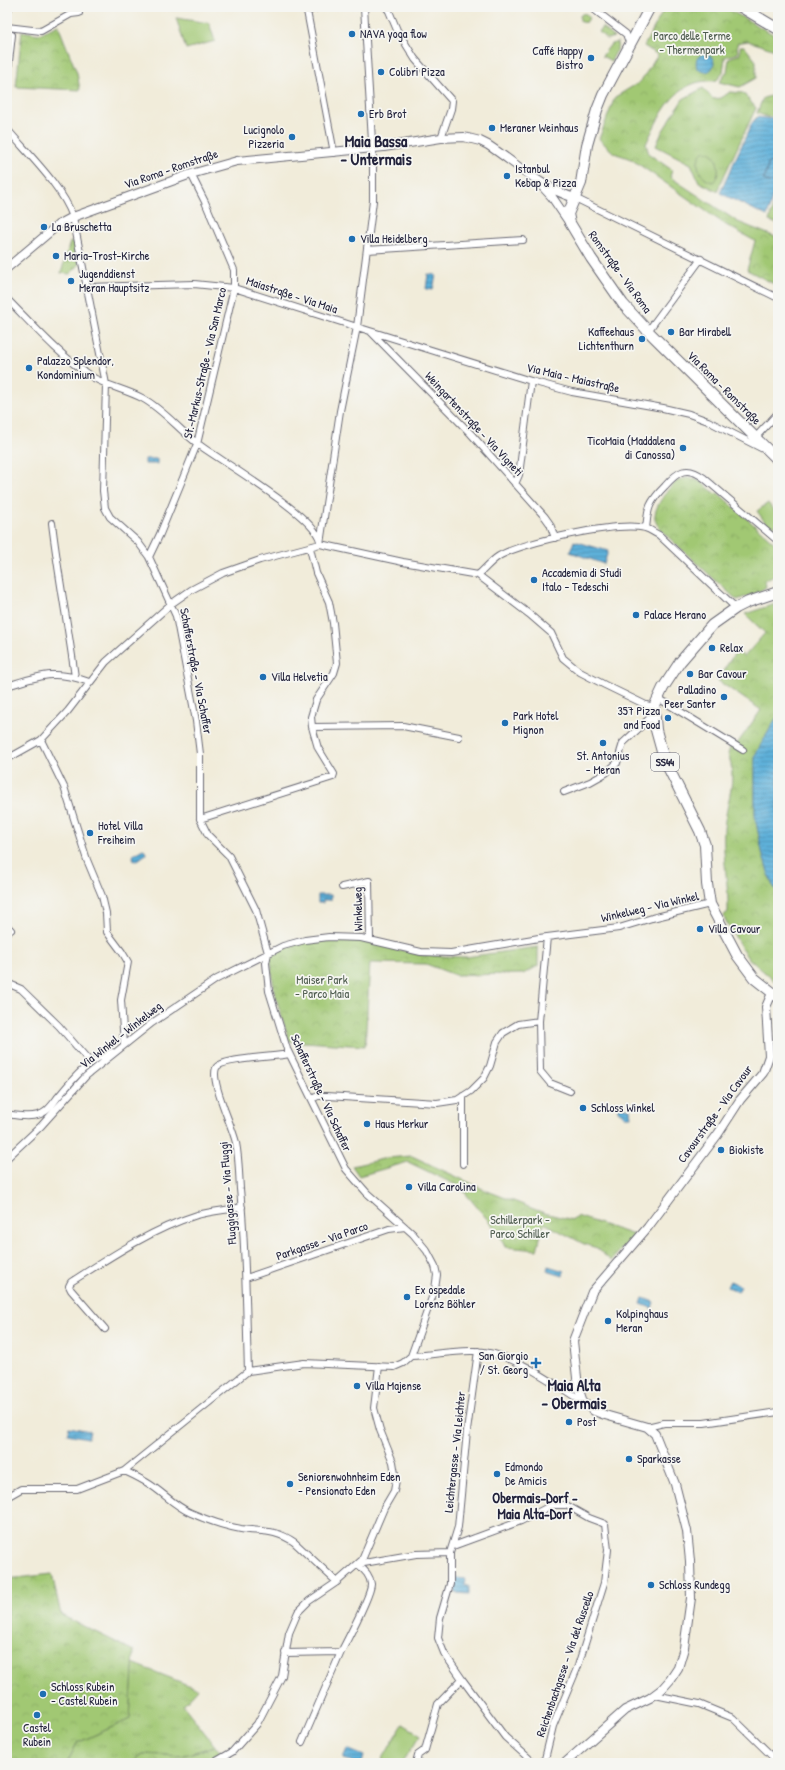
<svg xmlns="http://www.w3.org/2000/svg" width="785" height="1770" viewBox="0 0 785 1770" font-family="'Patrick Hand',sans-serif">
<defs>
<pattern id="grass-tufts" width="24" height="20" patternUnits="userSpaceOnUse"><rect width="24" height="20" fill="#a1c873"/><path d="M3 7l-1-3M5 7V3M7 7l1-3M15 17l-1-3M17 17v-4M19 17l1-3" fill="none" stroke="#8aac64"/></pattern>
<pattern id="wetland-marsh" width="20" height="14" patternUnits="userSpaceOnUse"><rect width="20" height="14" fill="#a1c873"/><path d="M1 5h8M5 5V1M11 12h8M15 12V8" fill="none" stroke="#8aac64"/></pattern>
<pattern id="cemetery-stones" width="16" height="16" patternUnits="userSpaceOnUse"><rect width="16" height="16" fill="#a1c873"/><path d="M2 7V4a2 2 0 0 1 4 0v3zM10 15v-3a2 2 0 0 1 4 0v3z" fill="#8aac64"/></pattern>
<pattern id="park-crowns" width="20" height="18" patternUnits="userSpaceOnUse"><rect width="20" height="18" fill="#a1c873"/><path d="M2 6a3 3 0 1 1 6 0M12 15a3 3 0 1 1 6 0" fill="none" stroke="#8aac64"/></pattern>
<pattern id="water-rules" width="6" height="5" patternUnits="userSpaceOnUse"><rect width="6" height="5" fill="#5fb1da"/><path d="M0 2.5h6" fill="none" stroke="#4e90b2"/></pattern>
</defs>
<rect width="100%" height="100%" fill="#f6f6f2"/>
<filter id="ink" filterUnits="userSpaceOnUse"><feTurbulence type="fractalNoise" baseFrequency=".025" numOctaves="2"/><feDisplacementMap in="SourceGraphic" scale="8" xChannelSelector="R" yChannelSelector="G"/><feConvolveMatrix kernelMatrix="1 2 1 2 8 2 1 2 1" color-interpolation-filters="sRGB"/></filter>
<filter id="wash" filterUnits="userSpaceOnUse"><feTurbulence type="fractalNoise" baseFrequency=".012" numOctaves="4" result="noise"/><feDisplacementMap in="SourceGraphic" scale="16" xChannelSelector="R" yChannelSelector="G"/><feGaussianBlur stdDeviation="0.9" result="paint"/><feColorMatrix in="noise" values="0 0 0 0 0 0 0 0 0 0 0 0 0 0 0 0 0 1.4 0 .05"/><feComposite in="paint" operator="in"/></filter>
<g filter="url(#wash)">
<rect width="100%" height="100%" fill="#f1ecda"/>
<path fill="url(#grass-tufts)" stroke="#627557" d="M579.5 18a4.5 4.5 0 1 1 9 0a4.5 4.5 0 1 1-9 0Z
M602,27L614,37L607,39L599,32Z
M618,42L617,50L611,61L602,56L611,44Z
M740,46H744L756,61V78L740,87L719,82L727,72L729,58L740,54Z
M703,88L713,99L721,98L730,92L743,93L756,108L717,191L699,182L691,164L656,146L662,132L683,99Z
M778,189V224L769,221Z
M133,1663L198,1689L183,1705L215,1746L182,1756L143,1754L131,1763H67L77,1743L130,1719Z"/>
<path fill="url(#wetland-marsh)" stroke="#627557" d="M771,96L778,97V116L767,117L757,113L763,98Z"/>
<path fill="url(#cemetery-stones)" stroke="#627557" d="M70,242H74L79,265L70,274L61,273Z"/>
<path fill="url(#park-crowns)" stroke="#627557" d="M665,7H724L778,37V51L748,41L737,43L738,53L725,57L723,73L717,80C711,81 704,81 699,82C670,89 657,121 646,144L649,154L672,170L670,177L738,222L778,238V286L747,270L755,241L726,225L631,159L614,153L599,139L615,97L640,82L658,55L644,46Z
M58,25L77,73L80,90L16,87L22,31L39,34Z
M686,478L695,479L701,482L716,494L718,493L778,546V574L765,581L766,587L758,592L737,600L666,535C662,530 656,525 655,519C653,508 668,488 677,481C679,479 683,479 686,478Z
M778,603V715L755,755V817L763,856L772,884L778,893V984L747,957L723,916L728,912C729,884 722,857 724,829C726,803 738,779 728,754L732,742L737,744L761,710L717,680L737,650L744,657L765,633L745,614Z
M329,939L361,940L421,955L442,956L466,957L538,947V966L523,974L455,975L426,964L370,963L365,1046L289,1041L274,991L270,953L305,941Z
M412,1156L485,1190L544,1213L573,1220L577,1216L634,1235L611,1261L597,1248L584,1244L544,1223L537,1250L505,1247L498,1232L460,1187L408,1162L359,1176L352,1166L387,1158Z
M52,1574L61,1615L134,1651L130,1719L77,1743L67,1763H7V1579Z
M215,1746L225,1756L213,1763H131L143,1754L182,1756Z"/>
<path fill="#a1c873" stroke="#627557" d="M176,18L209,23L215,41L186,49Z
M704,151C718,151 723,174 713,182C699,180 692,159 704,151Z
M768,503L778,516V523L770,529L757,511Z
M403,1724L421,1735L402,1763H388L382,1760Z"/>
<path fill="url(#water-rules)" stroke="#406a8a" d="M696 63a9 9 0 1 1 18 0a9 9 0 1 1-18 0Z
M757,117L778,120V163L770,162L778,165V184L764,180L769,162L763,180L776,184L767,216L720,193L752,123Z
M428,274L436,275L433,290L426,289Z
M145,459H157V464H145Z
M574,541L608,551L604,564L570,552Z
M778,715V893L772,884L763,856L755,817V755Z
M143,849L145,850L146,854L138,860H134L133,857L134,854Z
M318,895H331V900H323V903H318Z
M618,1107L630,1109L631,1116H625L618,1111Z
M548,1266L564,1271L563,1276L547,1271Z
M730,1281L741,1286L738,1292L727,1287Z
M643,1298L654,1302L652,1308L641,1304Z
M69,1427L90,1431L88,1438L67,1434Z
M456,1578L465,1579L464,1585L469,1586V1594L455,1593Z
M347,1749L364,1756L362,1763H355L343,1758Z"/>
</g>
<g filter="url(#ink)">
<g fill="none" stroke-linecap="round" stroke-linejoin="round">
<g stroke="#6a6973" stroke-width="8">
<path id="minor" d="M321,7L307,11L334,153
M386,7L389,11L397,30L415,59L452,101L451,109L441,138
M591,7L626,34L630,45
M7,27L41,31L71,14L79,13
M7,34L12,35L7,79
M7,129C28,154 62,186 73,217L106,384L103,491L105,508L110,517L138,542L149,557L176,616L196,721L200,754V819L208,835L229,856L256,910L268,953L266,963L269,991L287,1049L346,1169L367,1193L413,1234L427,1251L435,1266L437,1275L435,1289L411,1356L403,1363L394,1367L304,1363L248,1371L124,1471L77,1489H21L7,1497
M575,198L778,298
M367,250L523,240
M87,287L194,284L234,288L357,327L531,381L572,392L663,408L689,414L708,421L763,449
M7,299C33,325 58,354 89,375C105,386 125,389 142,398C163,409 179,430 198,444C221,461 315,516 320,541
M648,331L701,259
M371,332L471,434L545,517L550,524L555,538
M755,438L778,413
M515,484L519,475L531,381
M52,523C58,574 68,625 75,677
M646,528C647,522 647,513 650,506C653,499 659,492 665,486C678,471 687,465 704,478L778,541
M320,544L340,411L357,327L373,201V158L364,7
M310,548L316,573L329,602L333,623L337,663L334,673L316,700L311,717L312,727L403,726L459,737
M149,557L160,534L197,444L234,288V270L205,202L191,174
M478,575C485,569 491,561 499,556C523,542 618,521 645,528C650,529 654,533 659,535L736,608
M7,686C40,676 55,669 89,682
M658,698L743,750
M41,740L64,787L87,860L102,896L106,913L107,932L122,952L128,962L121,1000L124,1045
M7,759L41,740L68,711L106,662L171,604L191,590L223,573L260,560L320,544L403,562L478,575L529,614L551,633L563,658L580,672L605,685L646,705L654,707
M564,792L590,782L606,773L617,763L623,743L651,717L654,716
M200,819L333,777L334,774L318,748L312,727
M342,887L369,881L370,940
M7,926L11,930
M547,937L539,1021L540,1071L550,1083L570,1091
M7,983L21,989L59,1026L91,1063
M463,1096V1164
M312,1099L318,1096H327L437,1103L457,1100L471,1091L484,1078L490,1066L497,1042L503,1033L518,1024L539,1021
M7,1114C19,1116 36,1119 46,1111C51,1107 55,1101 58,1097C73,1079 89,1059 112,1052
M7,1158L41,1126L86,1076L152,1023L217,979L283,946L305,940L329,937L361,938L421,952L451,953L539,938L619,928L652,918L710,904
M246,1278L389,1229L405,1227
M105,1329L71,1290L69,1286L71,1282C110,1257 152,1229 197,1215C212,1211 228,1210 242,1207
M478,1351L467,1431L458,1527L450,1553V1584L440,1618L438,1638L444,1653L462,1679L505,1737L534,1763
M411,1356C433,1355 454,1350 475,1351C515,1353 551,1382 583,1402
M248,1371C246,1310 246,1249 240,1189C239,1174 239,1158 236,1143C233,1127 210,1082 216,1068C220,1058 277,1057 289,1054
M647,1427L664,1423H704L778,1412
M124,1471C132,1474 139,1478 146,1482C162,1491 174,1506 191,1513C207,1520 224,1526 241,1529C262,1532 275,1529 294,1542L337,1582
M453,1546L521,1521L552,1505H566L589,1518L605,1524L608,1550L604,1583L578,1666L553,1726L544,1763
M358,1564L416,1554L450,1553
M285,1653L341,1652C347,1640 372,1594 371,1584C370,1575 364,1570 358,1564
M655,1695L699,1704L733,1718L778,1762
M302,1742L341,1652
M213,1763L232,1752L257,1724L282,1676L289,1633L298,1612L309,1601L337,1582L362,1560L384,1508L394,1491L396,1480L393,1462L380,1430L374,1408L379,1366
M416,1763L418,1755L425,1750L438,1704L462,1679"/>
</g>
<g stroke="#6a6973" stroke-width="10">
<path id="tertiary" d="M7,11L8,7
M542,186L552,197L569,222
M7,268L58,225L73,217L191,174L237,161L384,147L441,138L464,137L480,141L488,145C517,164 541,188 575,198
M565,1763L625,1710L650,1698L662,1689L670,1680L678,1668L684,1648L691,1598L690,1561L687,1531L675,1484L655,1434L647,1427L605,1415L594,1411L583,1402L578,1387L573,1341L592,1292L648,1227L718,1134L740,1100L763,1073L769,1056L766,1007L772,993"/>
</g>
<g stroke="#6a6973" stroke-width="12">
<path id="primary" d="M650,7L603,95L597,110L587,145L581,183L568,214L570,223L591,258L623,304L648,331L778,460
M741,7L778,29
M778,592L748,602L736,608L712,625L680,662L663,688L654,707L656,730L664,759L700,831L705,845L707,884L710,904L737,955L754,978L778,997"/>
</g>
<use href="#minor" stroke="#fff" stroke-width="6"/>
<use href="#tertiary" stroke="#fff" stroke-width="8"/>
<use href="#primary" stroke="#fff" stroke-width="10"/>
</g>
</g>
<g fill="#1f6fb2" stroke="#f6f6f2" stroke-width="1.5">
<circle cx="352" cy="34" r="4"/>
<circle cx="591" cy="58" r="4"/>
<circle cx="381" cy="72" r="4"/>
<circle cx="361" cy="114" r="4"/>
<circle cx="492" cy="128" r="4"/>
<circle cx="292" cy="137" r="4"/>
<circle cx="507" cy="176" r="4"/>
<circle cx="44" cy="227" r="4"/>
<circle cx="352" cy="239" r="4"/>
<circle cx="56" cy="256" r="4"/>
<circle cx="71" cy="281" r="4"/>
<circle cx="671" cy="332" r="4"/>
<circle cx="642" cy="339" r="4"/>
<circle cx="29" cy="368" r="4"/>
<circle cx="683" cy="448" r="4"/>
<circle cx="534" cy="580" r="4"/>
<circle cx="636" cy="615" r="4"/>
<circle cx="712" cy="648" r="4"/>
<circle cx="690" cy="674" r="4"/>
<circle cx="263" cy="677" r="4"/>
<circle cx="724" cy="697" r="4"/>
<circle cx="668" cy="718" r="4"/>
<circle cx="505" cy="723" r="4"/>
<circle cx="603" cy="743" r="4"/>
<circle cx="90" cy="833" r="4"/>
<circle cx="700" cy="929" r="4"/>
<circle cx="583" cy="1108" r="4"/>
<circle cx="367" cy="1124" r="4"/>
<circle cx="721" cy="1150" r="4"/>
<circle cx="409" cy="1187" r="4"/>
<circle cx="407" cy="1297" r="4"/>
<circle cx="608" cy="1321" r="4"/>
<path d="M534 1357h4v4h4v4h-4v4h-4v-4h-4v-4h4z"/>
<circle cx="357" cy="1386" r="4"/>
<circle cx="569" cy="1422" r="4"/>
<circle cx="629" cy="1459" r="4"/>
<circle cx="497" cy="1474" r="4"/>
<circle cx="290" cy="1484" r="4"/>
<circle cx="651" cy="1585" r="4"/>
<circle cx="43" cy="1694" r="4"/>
<circle cx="37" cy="1715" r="4"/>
</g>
<g text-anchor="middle" stroke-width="3.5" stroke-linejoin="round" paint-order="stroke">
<rect fill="#f6f6f2" stroke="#626272" stroke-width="1" x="651" y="753" width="28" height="18" rx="3"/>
<g font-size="11" font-weight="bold" fill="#22223b">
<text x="665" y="766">SS44</text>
</g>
<g font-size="12" fill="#22223b" stroke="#f6f6f2" text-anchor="start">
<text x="360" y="38">NAVA yoga flow</text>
<text x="583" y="55" text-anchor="end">Caffé Happy<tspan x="583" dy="14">Bistro</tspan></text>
<text x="389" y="76">Colibri Pizza</text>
<text x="369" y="118">Erb Brot</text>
<text x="500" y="132">Meraner Weinhaus</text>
<text x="284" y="134" text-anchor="end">Lucignolo<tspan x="284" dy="14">Pizzeria</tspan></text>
<text x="515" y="173">Istanbul<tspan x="515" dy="14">Kebap &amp; Pizza</tspan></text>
<text x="52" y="231">La Bruschetta</text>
<text x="360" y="243">Villa Heidelberg</text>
<text x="64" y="260">Maria-Trost-Kirche</text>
<text x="79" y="278">Jugenddienst<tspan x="79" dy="14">Meran Hauptsitz</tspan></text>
<text x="634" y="336" text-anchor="end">Kaffeehaus<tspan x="634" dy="14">Lichtenthurn</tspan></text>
<text x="679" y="336">Bar Mirabell</text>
<text x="37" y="365">Palazzo Splendor,<tspan x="37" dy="14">Kondominium</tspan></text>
<text x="675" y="445" text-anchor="end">TicoMaia (Maddalena<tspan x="675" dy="14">di Canossa)</tspan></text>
<text x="542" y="577">Accademia di Studi<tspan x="542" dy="14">Italo - Tedeschi</tspan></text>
<text x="644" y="619">Palace Merano</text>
<text x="720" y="652">Relax</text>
<text x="698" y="678">Bar Cavour</text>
<text x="271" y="681">Villa Helvetia</text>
<text x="716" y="694" text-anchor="end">Palladino<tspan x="716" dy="14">Peer Santer</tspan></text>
<text x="660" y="715" text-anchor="end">357 Pizza<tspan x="660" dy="14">and Food</tspan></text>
<text x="513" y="720">Park Hotel<tspan x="513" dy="14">Mignon</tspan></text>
<text x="603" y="760" text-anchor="middle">St. Antonius<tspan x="603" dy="14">- Meran</tspan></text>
<text x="98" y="830">Hotel Villa<tspan x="98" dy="14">Freiheim</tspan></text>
<text x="708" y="933">Villa Cavour</text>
<text x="591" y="1112">Schloss Winkel</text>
<text x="375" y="1128">Haus Merkur</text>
<text x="729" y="1154">Biokiste</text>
<text x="417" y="1191">Villa Carolina</text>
<text x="415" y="1294">Ex ospedale<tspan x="415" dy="14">Lorenz Böhler</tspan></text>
<text x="616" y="1318">Kolpinghaus<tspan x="616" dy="14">Meran</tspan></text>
<text x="528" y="1360" text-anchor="end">San Giorgio<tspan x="528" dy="14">/ St. Georg</tspan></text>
<text x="365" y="1390">Villa Majense</text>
<text x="577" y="1426">Post</text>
<text x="637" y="1463">Sparkasse</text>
<text x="505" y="1471">Edmondo<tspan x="505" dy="14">De Amicis</tspan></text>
<text x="298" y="1481">Seniorenwohnheim Eden<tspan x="298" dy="14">- Pensionato Eden</tspan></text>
<text x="659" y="1589">Schloss Rundegg</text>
<text x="51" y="1691">Schloss Rubein<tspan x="51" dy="14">- Castel Rubein</tspan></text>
<text x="37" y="1732" text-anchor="middle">Castel<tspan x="37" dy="14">Rubein</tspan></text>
</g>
<g font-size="12" fill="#4e5c4f" stroke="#f6f6f2">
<text x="692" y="40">Parco delle Terme<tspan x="692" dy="14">- Thermenpark</tspan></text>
<text x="322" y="984">Maiser Park<tspan x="322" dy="14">- Parco Maia</tspan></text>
<text x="520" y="1224">Schillerpark -<tspan x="520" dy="14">Parco Schiller</tspan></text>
</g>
<g font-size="12" fill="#22223b" stroke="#f6f6f2">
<text transform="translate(171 169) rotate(-19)" y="4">Via Roma - Romstraße</text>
<text transform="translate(620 272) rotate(54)" y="4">Romstraße - Via Roma</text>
<text transform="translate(292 295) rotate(18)" y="4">Maiastraße - Via Maia</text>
<text transform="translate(205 363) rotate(-77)" y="4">St.-Markus-Straße - Via San Marco</text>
<text transform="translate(573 378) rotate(13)" y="4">Via Maia - Maiastraße</text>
<text transform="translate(724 388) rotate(45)" y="4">Via Roma - Romstraße</text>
<text transform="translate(474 424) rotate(47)" y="4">Weingartenstraße - Via Vigneti</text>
<text transform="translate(196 671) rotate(79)" y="4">Schafferstraße - Via Schaffer</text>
<text transform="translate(650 907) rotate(-13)" y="4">Winkelweg - Via Winkel</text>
<text transform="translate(358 909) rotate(-91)" y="4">Winkelweg</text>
<text transform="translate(121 1035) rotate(-38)" y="4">Via Winkel - Winkelweg</text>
<text transform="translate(321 1093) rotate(65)" y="4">Schafferstraße - Via Schaffer</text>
<text transform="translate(715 1114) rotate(-54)" y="4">Cavourstraße - Via Cavour</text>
<text transform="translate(228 1193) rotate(-95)" y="4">Fluggigasse - Via Fluggi</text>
<text transform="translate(322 1241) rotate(-19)" y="4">Parkgasse - Via Parco</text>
<text transform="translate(455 1452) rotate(-84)" y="4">Leichtergasse - Via Leichter</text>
<text transform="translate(565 1664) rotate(-71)" y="4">Reichenbachgasse - Via del Ruscello</text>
</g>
<g font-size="14" font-weight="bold" fill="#22223b" stroke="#f6f6f2">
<text x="535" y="1503">Obermais-Dorf -<tspan x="535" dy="16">Maia Alta-Dorf</tspan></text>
</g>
<g font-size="16" font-weight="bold" fill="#22223b" stroke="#f6f6f2">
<text x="376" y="147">Maia Bassa<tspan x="376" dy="18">- Untermais</tspan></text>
<text x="574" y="1391">Maia Alta<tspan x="574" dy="18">- Obermais</tspan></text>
</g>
</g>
<rect width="785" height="1770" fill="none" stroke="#f6f6f2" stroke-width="24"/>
</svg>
